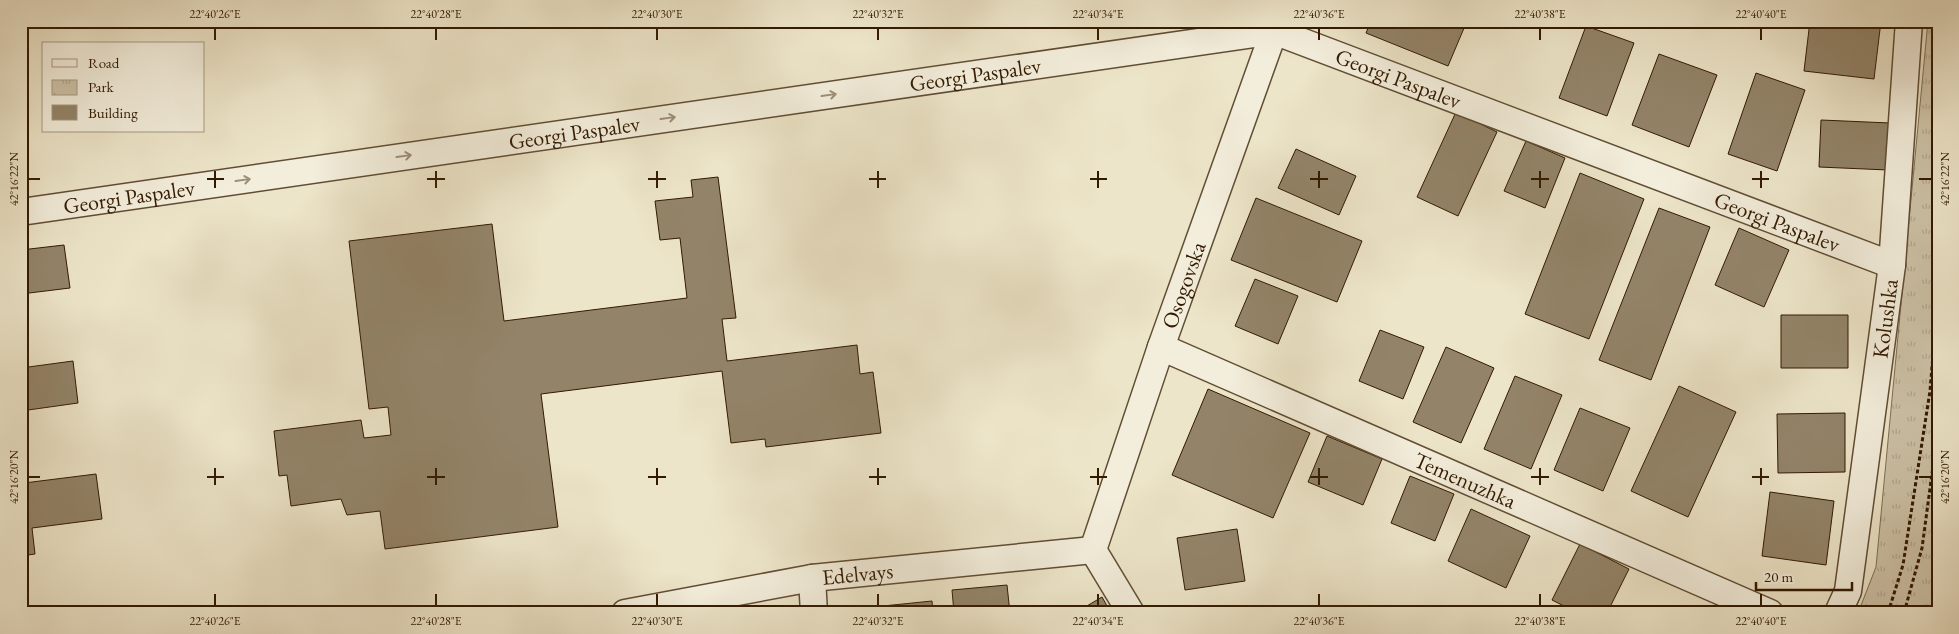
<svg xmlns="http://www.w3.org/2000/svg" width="1959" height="634" viewBox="0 0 1959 634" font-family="'EB Garamond',serif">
<defs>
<pattern id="park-tufts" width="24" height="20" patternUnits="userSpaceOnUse" patternTransform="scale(1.25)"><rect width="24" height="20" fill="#cdc2a7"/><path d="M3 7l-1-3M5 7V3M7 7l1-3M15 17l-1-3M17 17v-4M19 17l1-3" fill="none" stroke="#b0a68e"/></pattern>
</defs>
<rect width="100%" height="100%" fill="#ede5c9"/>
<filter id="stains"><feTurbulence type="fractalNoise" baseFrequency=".004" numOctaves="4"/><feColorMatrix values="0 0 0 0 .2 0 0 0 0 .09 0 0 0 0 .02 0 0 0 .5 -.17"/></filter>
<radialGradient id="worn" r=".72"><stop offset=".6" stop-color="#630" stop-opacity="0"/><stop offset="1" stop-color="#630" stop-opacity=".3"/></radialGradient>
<path fill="url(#park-tufts)" stroke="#806e54" d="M1928,21H1938V608L1937,613H1858L1876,567Z"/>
<path fill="#938469" stroke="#321a01" d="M1371,21H1467L1448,66L1366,33Z
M1810,21H1881L1874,79L1804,71Z
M1586,26L1634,43L1607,116L1559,98Z
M1659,54L1717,75L1689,147L1632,125Z
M1756,73L1805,90L1777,171L1728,154Z
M1456,112L1497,132L1458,216L1417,197Z
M1821,120L1890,123L1888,170L1819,167Z
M1526,141L1565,158L1545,208L1504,191Z
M1296,149L1356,176L1339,215L1278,188Z
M1580,173L1644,199L1589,339L1525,314Z
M718,177L736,318L722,319L727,361L857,345L860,374L873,372L881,433L766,447L765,439L731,443L722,371L541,394L558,527L385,549L380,511L347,515L341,499L291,506L287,475L279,476L274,431L361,420L364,438L391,435L388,407L369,409L349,241L492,224L504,321L687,298L680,238L660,240L655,201L693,197L691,180Z
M1256,198L1362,241L1337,302L1231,260Z
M1659,208L1710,227L1651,380L1599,360Z
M1739,228L1789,250L1764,307L1715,285Z
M64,245L70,288L21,294V250Z
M1255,279L1298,296L1278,344L1235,326Z
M1781,315H1848V368H1781Z
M1380,330L1424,347L1403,399L1359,381Z
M1446,347L1494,368L1461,443L1413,422Z
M73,361L78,403L21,411V368Z
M1515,376L1562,395L1531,469L1484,449Z
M1679,386L1736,412L1688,517L1631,491Z
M1208,389L1310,433L1273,518L1172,475Z
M1580,408L1630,428L1603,491L1554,470Z
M1845,413V472L1778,473L1777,414Z
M1327,436L1382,459L1363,505L1308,482Z
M21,465L24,483L96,474L102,519L32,528L35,554L21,556Z
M1410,476L1454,494L1435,541L1391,523Z
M1770,492L1834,501L1826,565L1762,556Z
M1471,509L1530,536L1506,588L1448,561Z
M1237,529L1245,581L1185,590L1177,538Z
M1580,544L1629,569L1607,613H1578L1552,600Z
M1007,585L1010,613H954L952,590Z
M1102,597L1111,613H1075Z
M932,601L933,613H874L873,607Z
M796,607V613H755Z"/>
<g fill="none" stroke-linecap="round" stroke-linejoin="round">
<g stroke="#614d33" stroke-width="29">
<g id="minor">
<path id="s1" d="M21,212L1274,31L1892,265"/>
<path id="s2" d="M1161,347L1770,613"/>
<path id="s3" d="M1093,550L1161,347L1274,31V21"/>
<path d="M1093,550L1131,613"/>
<path d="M812,578L814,613"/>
<path id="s4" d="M625,613L812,578L1093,550"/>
<path id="s5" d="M1838,613L1848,591L1892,265L1909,21"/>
</g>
</g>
<path stroke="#321a01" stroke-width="3" stroke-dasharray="4 2.5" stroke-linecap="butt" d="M1888,613L1903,565L1930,391L1938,295
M1904,613L1922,548L1938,429"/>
<use href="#minor" stroke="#f3eedc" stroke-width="26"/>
</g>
<defs><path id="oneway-shaft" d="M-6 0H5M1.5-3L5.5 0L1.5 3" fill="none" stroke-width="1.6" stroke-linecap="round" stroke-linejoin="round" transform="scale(1.25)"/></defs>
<g stroke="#9c8f79">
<use href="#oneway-shaft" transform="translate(829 95) rotate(-8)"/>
<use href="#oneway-shaft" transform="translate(668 118) rotate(-8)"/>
<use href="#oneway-shaft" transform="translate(404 156) rotate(-8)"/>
<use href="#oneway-shaft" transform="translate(243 180) rotate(-8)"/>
</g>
<path fill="none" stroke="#321a01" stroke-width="2" d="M215,28V40M436,28V40M657,28V40M878,28V40M1098,28V40M1319,28V40M1540,28V40M1761,28V40M215,171V188M436,171V188M657,171V188M878,171V188M1098,171V188M1319,171V188M1540,171V188M1761,171V188M28,179H40M207,179H224M427,179H445M648,179H666M869,179H886M1090,179H1107M1310,179H1328M1531,179H1549M1752,179H1769M1919,179H1932M215,468V485M436,468V485M657,468V485M878,468V485M1098,468V485M1319,468V485M1540,468V485M1761,468V485M28,477H40M207,477H224M427,477H445M648,477H666M869,477H886M1090,477H1107M1310,477H1328M1531,477H1549M1752,477H1769M1919,477H1932M215,594V606M436,594V606M657,594V606M878,594V606M1098,594V606M1319,594V606M1540,594V606M1761,594V606"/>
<g text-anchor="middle" stroke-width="4" stroke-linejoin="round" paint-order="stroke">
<g font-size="22" fill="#321a01" stroke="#f3eedc">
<text dy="8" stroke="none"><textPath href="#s1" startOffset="964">Georgi Paspalev</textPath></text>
<text dy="8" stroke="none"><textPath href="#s1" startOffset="1399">Georgi Paspalev</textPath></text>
<text dy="8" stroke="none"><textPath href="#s1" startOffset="559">Georgi Paspalev</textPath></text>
<text dy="8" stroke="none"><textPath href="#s1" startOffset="109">Georgi Paspalev</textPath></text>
<text dy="8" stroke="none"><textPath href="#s1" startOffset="1804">Georgi Paspalev</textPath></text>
<text dy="8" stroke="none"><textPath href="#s3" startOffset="280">Osogovska</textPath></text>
<text dy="8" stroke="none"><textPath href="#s5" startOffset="299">Kolushka</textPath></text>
<text dy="8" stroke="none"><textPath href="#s2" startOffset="332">Temenuzhka</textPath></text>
<text dy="8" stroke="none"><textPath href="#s4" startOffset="236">Edelvays</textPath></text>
</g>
</g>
<rect width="1959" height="634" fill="none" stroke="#ede5c9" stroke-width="55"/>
<rect x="42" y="42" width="162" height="90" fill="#f3eedc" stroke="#a69984"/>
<rect x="52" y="59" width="25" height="8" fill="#f3eedc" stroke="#a69984"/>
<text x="88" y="68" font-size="15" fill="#321a01">Road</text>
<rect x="52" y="80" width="25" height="15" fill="url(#park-tufts)" stroke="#a69984"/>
<text x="88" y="92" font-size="15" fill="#321a01">Park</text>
<rect x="52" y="105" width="25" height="15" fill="#938469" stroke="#a69984"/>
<text x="88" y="118" font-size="15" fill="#321a01">Building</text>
<path d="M1756 582v8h96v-8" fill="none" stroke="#321a01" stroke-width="2.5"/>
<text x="1764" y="582" font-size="15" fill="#321a01" stroke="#f3eedc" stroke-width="4" paint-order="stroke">20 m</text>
<rect x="28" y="28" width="1904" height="578" fill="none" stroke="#321a01" stroke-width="2"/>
<g font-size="12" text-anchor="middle" fill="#321a01">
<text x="215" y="18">22°40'26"E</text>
<text x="436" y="18">22°40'28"E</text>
<text x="657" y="18">22°40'30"E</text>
<text x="878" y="18">22°40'32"E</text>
<text x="1098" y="18">22°40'34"E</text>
<text x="1319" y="18">22°40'36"E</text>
<text x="1540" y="18">22°40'38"E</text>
<text x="1761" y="18">22°40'40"E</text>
<text transform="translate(14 179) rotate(-90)" y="4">42°16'22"N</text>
<text transform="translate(1945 179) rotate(-90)" y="4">42°16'22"N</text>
<text transform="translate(14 477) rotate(-90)" y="4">42°16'20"N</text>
<text transform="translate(1945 477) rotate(-90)" y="4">42°16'20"N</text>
<text x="215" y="625">22°40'26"E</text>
<text x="436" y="625">22°40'28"E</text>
<text x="657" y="625">22°40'30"E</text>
<text x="878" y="625">22°40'32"E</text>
<text x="1098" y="625">22°40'34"E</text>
<text x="1319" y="625">22°40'36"E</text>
<text x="1540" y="625">22°40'38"E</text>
<text x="1761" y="625">22°40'40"E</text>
</g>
<rect width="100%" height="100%" filter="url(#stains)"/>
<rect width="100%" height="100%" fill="url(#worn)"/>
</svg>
